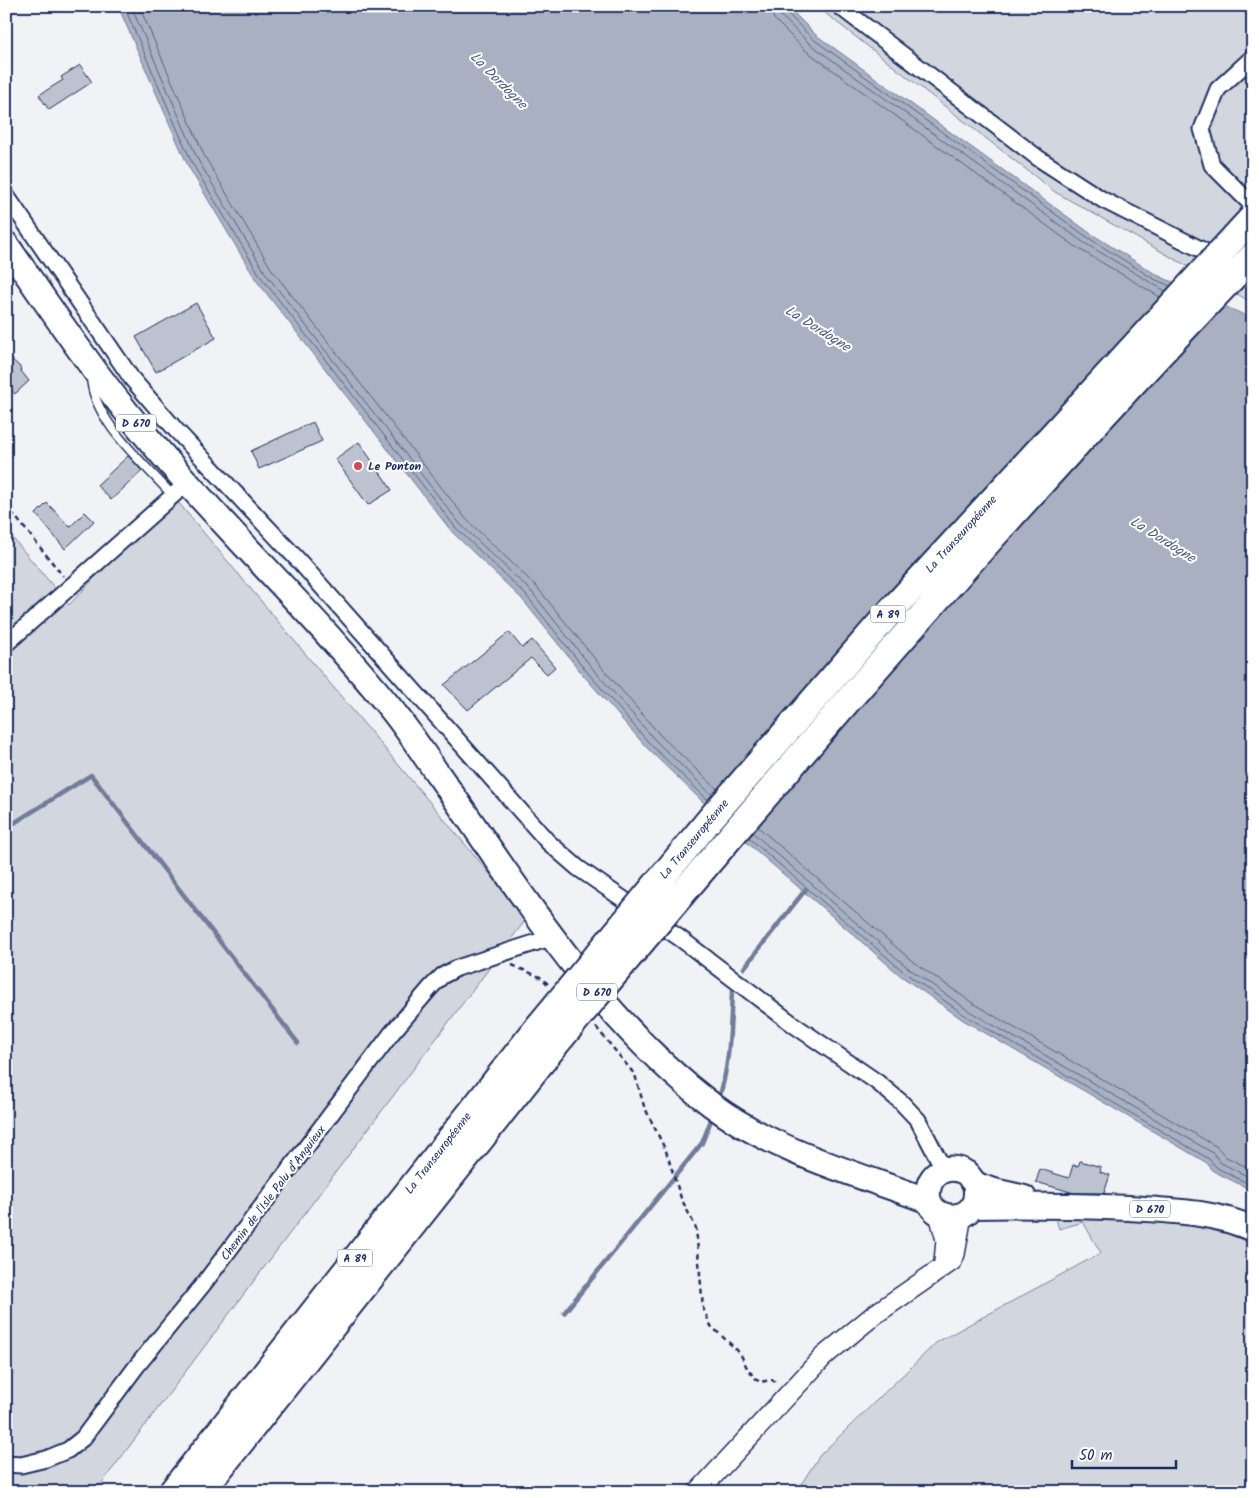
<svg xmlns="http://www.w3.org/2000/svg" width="1259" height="1498" viewBox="0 0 1259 1498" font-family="Kalam,sans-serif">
<rect width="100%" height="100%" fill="#f1f2f5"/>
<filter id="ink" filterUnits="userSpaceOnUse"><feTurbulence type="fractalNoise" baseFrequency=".02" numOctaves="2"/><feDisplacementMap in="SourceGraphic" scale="10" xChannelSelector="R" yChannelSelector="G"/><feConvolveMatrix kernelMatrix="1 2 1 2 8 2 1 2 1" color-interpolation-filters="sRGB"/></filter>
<g filter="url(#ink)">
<path fill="#d2d6df" stroke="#76829e" d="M816,6H1253V303L1055,192Z
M172,495L527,918L95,1492H6V530L69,605Z
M1055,1216L1197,1222L1253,1244V1492H796L820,1455L937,1342L1101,1253L1083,1222L1059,1229Z"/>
<path fill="#a8b0c2" stroke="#707c9a" d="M118,6H787L816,35L1090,233L1157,275L1253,319V1191L1213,1171L1207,1163L963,1020L901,976L729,827L647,748L584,676L522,599L452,532L256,280L188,166Z"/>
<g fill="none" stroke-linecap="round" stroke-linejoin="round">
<path stroke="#536386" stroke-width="1" d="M124,6L192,163L261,277L456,528L526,595L588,673L650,744L708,800
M131,6L198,160L266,274L460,524L531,591L593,669L655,740L712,795
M139,6L205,157L272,270L466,519L536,586L599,664L660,735L717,789
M770,6L774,19L805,50L1079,249L1160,297
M778,6L781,16L810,44L1083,242L1165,291
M784,6L786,12L813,39L1087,237L1154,279L1170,286
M758,827L912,961L974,1004L1217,1147L1226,1157L1253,1170
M753,833L907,967L969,1011L1213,1153L1221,1163L1253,1179
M749,838L904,972L966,1016L1209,1159L1217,1168L1253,1186"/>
<path stroke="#707c9a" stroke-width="4.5" d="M6,828L91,775L298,1043
M744,968L806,889
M718,1101C730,1067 730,1029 732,993
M564,1313L702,1143L713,1115"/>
</g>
<path fill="#bcc2d0" stroke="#1b2f5e" d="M80,65L92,82L49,110L39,95L63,80L61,77Z
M196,303L216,338L156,372L136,337Z
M6,354L20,367L21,371L29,381L15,394L6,384Z
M313,422L322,441L259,469L251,451Z
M359,442L392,490L368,505L335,459Z
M128,456L142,471L111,500L97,485Z
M47,503L70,527L85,512L94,521L65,549L36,514Z
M509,632L522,648L532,640L555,667L547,674L531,658L468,710L444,685Z
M1080,1161L1101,1167L1100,1172L1110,1175L1104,1193H1074L1036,1182L1040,1169L1069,1178L1073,1165L1078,1166Z"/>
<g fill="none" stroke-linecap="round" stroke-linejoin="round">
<g stroke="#1b2f5e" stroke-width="11">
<path id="service" d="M91,377C93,421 144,463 172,495"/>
</g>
<g stroke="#1b2f5e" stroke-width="19">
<path id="minor" d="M839,6L1038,158L1103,200L1222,260
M1253,57L1218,89L1202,129L1212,165L1253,206
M6,195L132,379L175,429L299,561L548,842L578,868L681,939L794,1025L877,1082L901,1102L918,1120L944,1170
M6,644L187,483
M6,1464L21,1465L46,1459L68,1450L83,1438L136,1367L205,1282L391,1034L431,987L442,976L457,968L553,937"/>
</g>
<g stroke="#1b2f5e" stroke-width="22">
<path id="tertiary" d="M939,1214L946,1240L944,1262
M698,1492L824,1356L874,1315L952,1261L955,1254L962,1215"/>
</g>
<g stroke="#1b2f5e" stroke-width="28">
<path id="primary" d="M6,244C50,308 93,372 142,431C222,527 314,613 392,710C409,731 424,755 440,777C521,892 598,1019 712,1105C777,1153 855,1173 929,1201
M975,1184C985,1230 918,1224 929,1186C933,1170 952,1164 966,1173C970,1176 972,1182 976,1184C987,1191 1011,1194 1024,1198
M973,1206C1025,1205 1077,1206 1129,1208C1172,1211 1213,1211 1253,1229"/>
</g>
<g stroke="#1b2f5e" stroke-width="30">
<path id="motorway" d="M172,1492L539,1026
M201,1492L555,1045"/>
</g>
<path stroke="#1b2f5e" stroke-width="2.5" stroke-dasharray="5 4" stroke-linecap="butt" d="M6,505L63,576
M512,965L540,977L549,985
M596,1027L635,1075L644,1106L666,1151L681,1198L696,1228L703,1308L711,1326L740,1353L748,1370L759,1382L773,1380L777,1384"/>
<use href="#service" stroke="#fff" stroke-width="8"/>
<use href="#minor" stroke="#fff" stroke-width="15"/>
<use href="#tertiary" stroke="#fff" stroke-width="19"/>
<use href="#primary" stroke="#fff" stroke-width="24"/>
<use href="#motorway" stroke="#fff" stroke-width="26"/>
<g stroke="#1b2f5e" stroke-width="30" stroke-linecap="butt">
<path id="motorway-bridge" d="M539,1026L711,818L890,612L1253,217
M555,1045C780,775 1010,509 1253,256"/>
</g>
<use href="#motorway-bridge" stroke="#fff" stroke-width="26"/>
</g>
</g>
<circle fill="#d1495b" stroke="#fff" stroke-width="2" cx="358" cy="466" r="5"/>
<g text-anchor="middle" stroke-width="4" stroke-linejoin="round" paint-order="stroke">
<g fill="#fff" stroke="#5f6d8e" stroke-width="1">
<rect x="116" y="414.5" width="40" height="17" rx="4"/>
<rect x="870.5" y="605.5" width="35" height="17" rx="4"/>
<rect x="577" y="983.5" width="40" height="17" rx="4"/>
<rect x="1130" y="1200.5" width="40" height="17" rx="4"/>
<rect x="337.5" y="1249.5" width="35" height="17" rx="4"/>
</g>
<g font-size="11" font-weight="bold" fill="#1b2f5e">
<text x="136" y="427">D 670</text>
<text x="888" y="618">A 89</text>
<text x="597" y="996">D 670</text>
<text x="1150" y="1213">D 670</text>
<text x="355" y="1262">A 89</text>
</g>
<g font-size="12" font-weight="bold" fill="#1b2f5e" stroke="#fff" text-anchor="start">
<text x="368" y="470">Le Ponton</text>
</g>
<g font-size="12" fill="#1b2f5e" stroke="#fff">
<text transform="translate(961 534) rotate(-48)" y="4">La Transeuropéenne</text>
<text transform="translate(694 839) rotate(-50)" y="4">La Transeuropéenne</text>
<text transform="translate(438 1153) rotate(-52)" y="4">La Transeuropéenne</text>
<text transform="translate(273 1193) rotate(-53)" y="4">Chemin de l'Isle Palu d’Anguieux</text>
</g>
<g font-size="14" font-style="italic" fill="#4c5c81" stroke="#fff">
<text transform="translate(499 80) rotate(45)" y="5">La Dordogne</text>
<text transform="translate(818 328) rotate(32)" y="5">La Dordogne</text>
<text transform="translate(1163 539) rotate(32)" y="5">La Dordogne</text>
</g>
</g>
<rect width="1259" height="1498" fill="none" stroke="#fff" stroke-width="25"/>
<rect x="12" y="12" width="1234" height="1473" fill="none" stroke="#1b2f5e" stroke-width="2" filter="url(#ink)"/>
<path d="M1072 1460v8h104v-8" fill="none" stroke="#1b2f5e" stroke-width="2.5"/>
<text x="1079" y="1460" font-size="15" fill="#1b2f5e" stroke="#ffffff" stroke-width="4" paint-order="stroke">50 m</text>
</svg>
